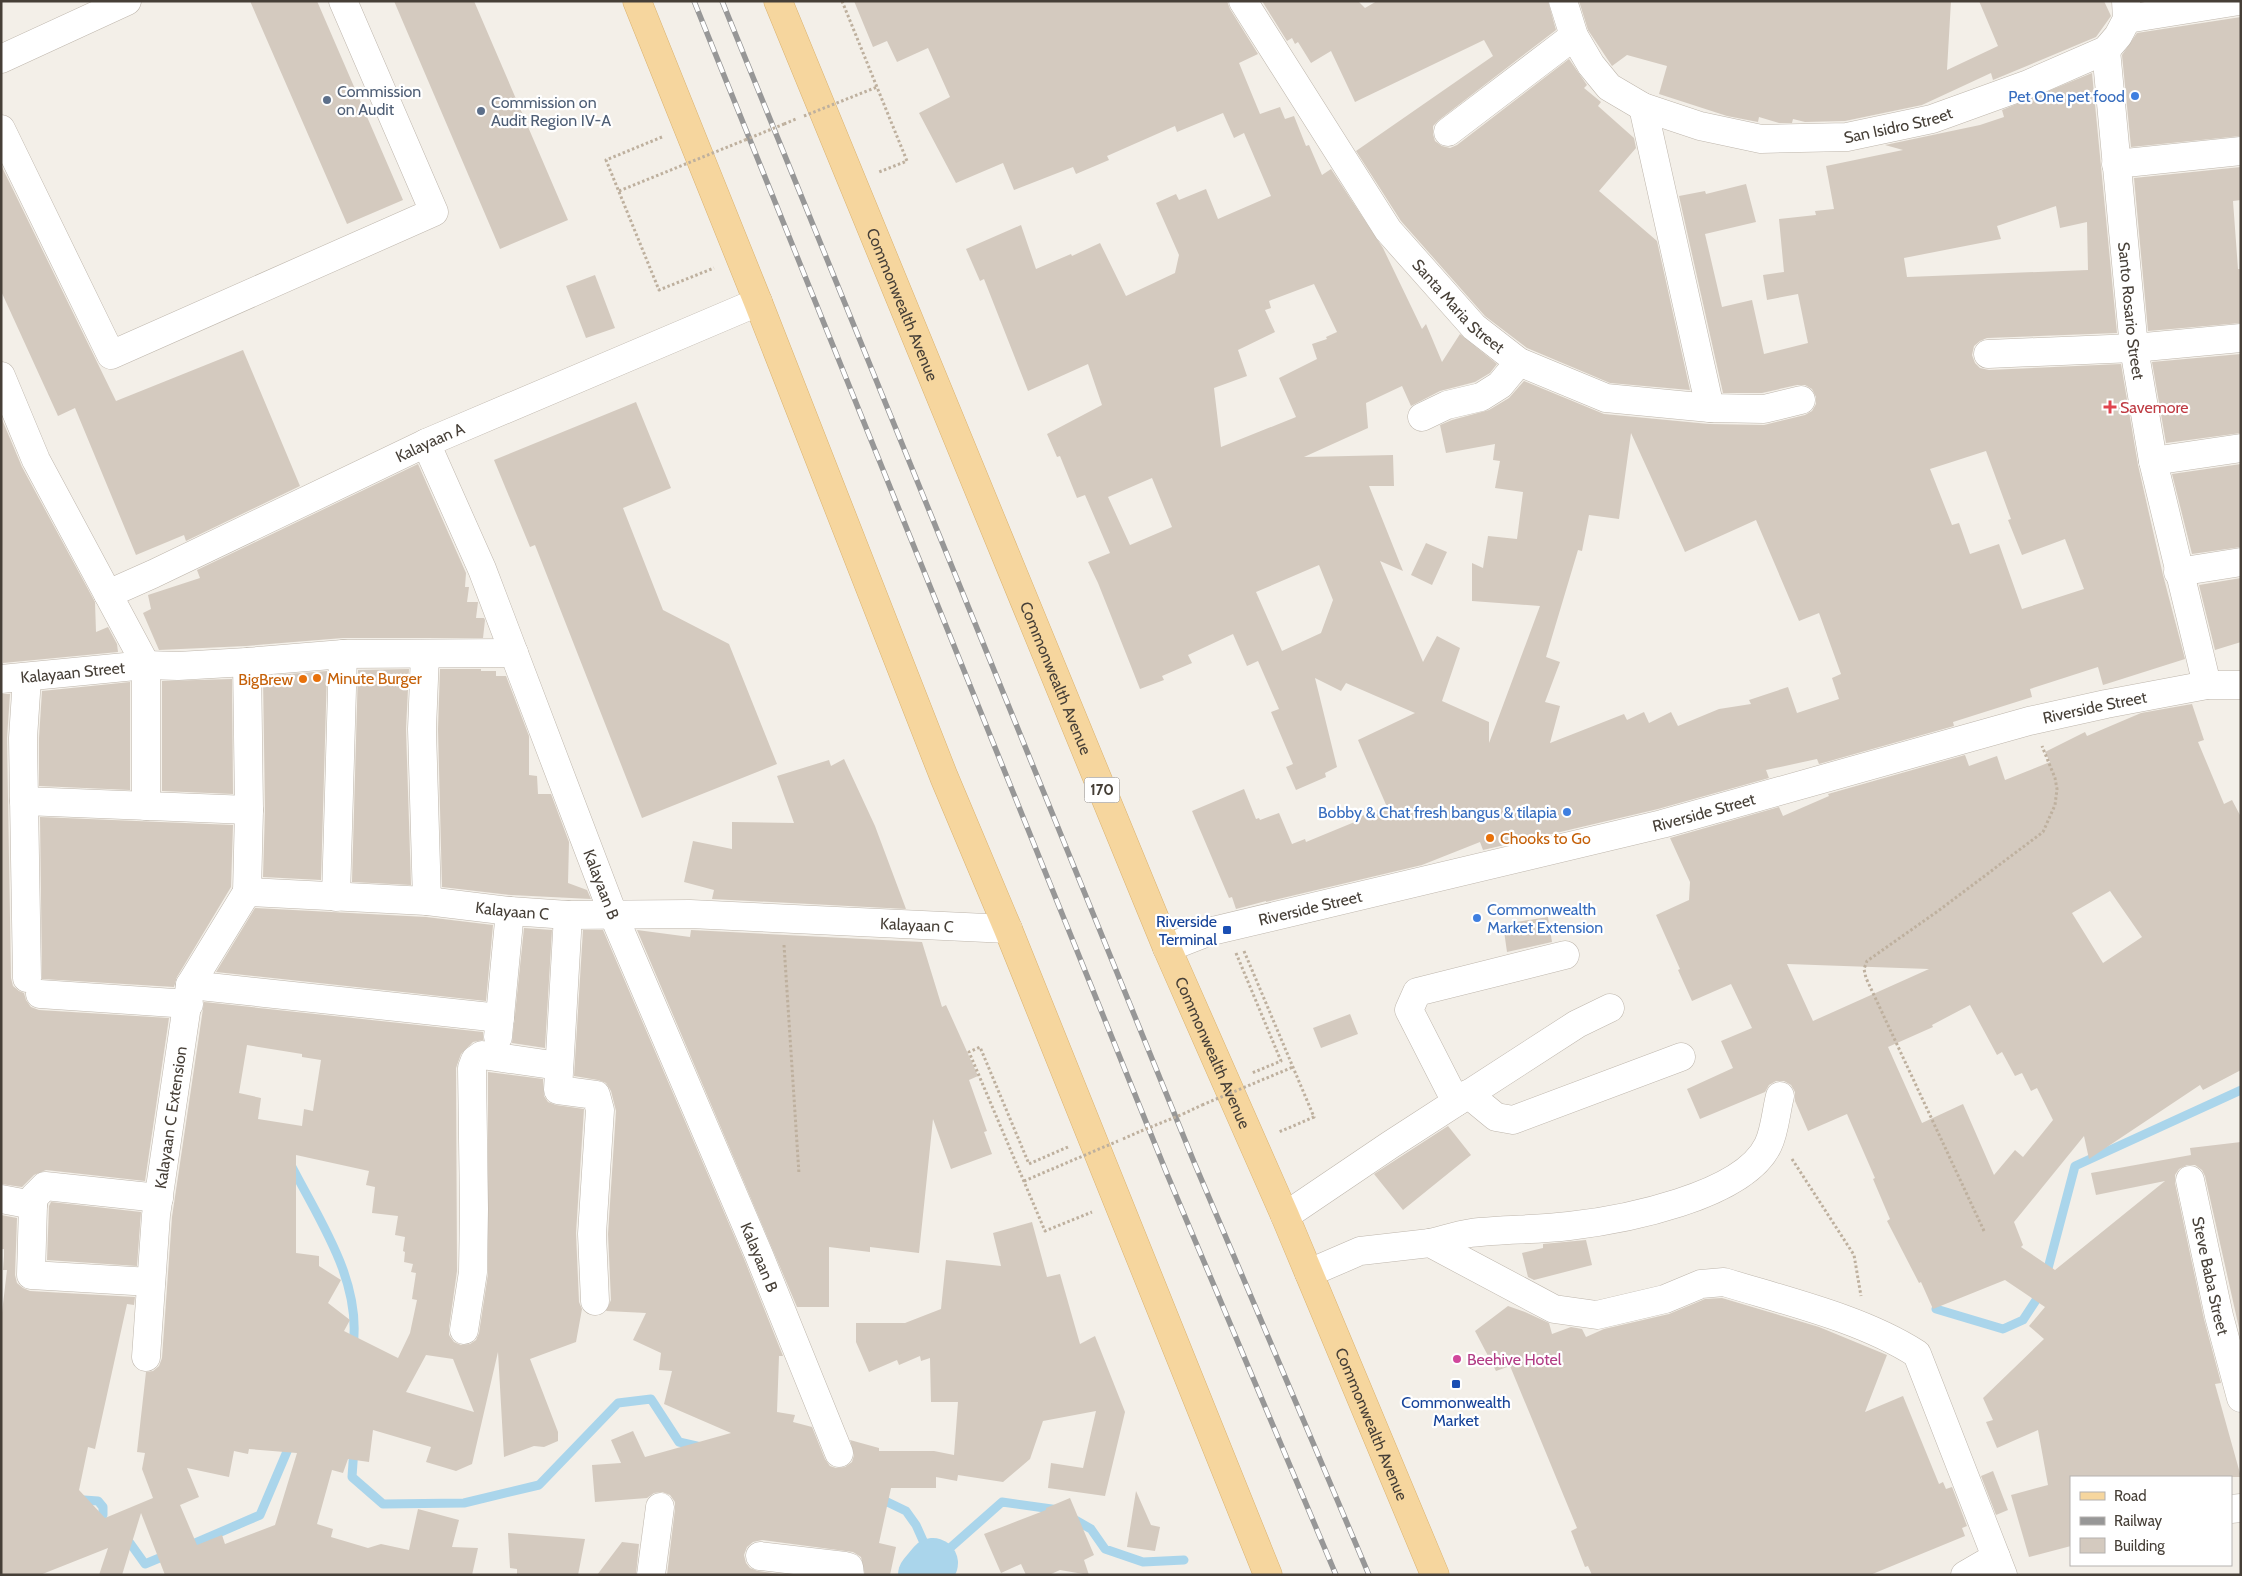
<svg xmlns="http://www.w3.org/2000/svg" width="2242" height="1576" viewBox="0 0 2242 1576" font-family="Cabin,sans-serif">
<rect width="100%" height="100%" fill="#f3efe8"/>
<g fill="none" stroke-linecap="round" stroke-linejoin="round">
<path stroke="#aad5eb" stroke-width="9" d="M291,1165C319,1220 362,1281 353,1346
M2046,1276L2075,1166L2241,1090
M1936,1309L2003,1329L2023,1320L2042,1291
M354,1448L352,1477L383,1504L464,1503L539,1485L618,1403L651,1399L679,1442L701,1447
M879,1498L906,1511L916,1525L933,1563L1002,1502L1059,1510
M79,1505L84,1500L98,1501L103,1507V1515L99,1519V1525
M1070,1517L1091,1529L1105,1549L1143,1562L1184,1560
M122,1537L130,1543L145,1564L169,1554
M186,1547L260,1515L291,1442"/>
<path stroke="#aad5eb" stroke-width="50" d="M923,1575L933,1563"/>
</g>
<path fill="#d4cabf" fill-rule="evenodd" d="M250,1H317L403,200L347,224Z
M394,1H474L568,220L500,249Z
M854,1H1227L1230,9L1258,54L1239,63L1260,114L1280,107L1285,119L1294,116L1306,146L1309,145L1322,175L1331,169L1383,248L1422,329L1426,324L1442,362L1460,334L1497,364L1490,373L1475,382L1440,391L1411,406L1402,386L1366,403L1368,428L1304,457L1393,455L1394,486H1369L1403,571L1380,561L1423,662L1437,636L1460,648L1442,701L1489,722V743L1540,606L1472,601V563L1483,568L1488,536L1517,539L1523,492L1495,488L1500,461L1493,460L1495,444L1446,453L1440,425L1452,420L1489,410L1509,398L1524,381L1604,414L1709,424L1764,425L1805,415L1812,411L1816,404V397L1812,389L1805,385H1797L1762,393H1723L1679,196L1705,191L1706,194L1746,184L1756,222L1705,234L1722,307L1752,300L1764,354L1808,343L1798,294L1767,300L1763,275L1784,272L1779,219L1816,215L1815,211L1834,209L1826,166L1903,150L1885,145L1980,125L2004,117L2002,110L2092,73L2117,333L1987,338L1980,341L1974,346L1972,355L1975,363L1980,368L1989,370L2121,364L2138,465L2163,575L2185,659L2103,685L2098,667L2030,689L2032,697L1953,722L1954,726L1819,764L1817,759L1766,770L1769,778L1658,809L1483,850L1480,842L1422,865L1266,902V901L1236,909L1232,897L1229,898L1192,811L1244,789L1256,819L1259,818L1260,820L1279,813L1292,844L1305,839L1306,842L1357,821L1356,818L1387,807L1358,740L1415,713L1346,683L1341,691L1315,678L1337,767L1325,773L1326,777L1296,790L1286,767L1293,764L1271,712L1279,709L1258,661L1247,666L1233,634L1188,655L1192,663L1162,676L1164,680L1140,689L1098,583L1088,562L1110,553L1085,495L1077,498L1060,456L1057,457L1047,434L1102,405L1088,364L1028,391L984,279L980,281L966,249L1021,225L1036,269L1071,254L1072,256L1100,243L1126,296L1175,273L1179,255L1156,203L1176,194L1179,200L1206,189L1218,219L1271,196L1244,133L1234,138L1223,113L1177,132L1175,126L1107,156L1109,160L1076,174L1073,167L1014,190L1003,163L956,183L919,113L950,97L928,48L897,62L887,41L873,47ZM2056,206L2060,228L2087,222L2088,270L1907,277L1904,258L2001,239L1997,226ZM1314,284L1337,332L1326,337L1327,339L1312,344L1317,359L1279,378L1296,417L1221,447L1214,388L1247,376L1238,350L1275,332L1265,310L1271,308L1269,301ZM1631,433L1685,552L1756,520L1799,621L1819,613L1841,674L1832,678L1839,699L1797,713L1788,687L1749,700L1751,704L1719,709L1678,726L1671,712L1649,723L1644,712L1627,720L1624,714L1550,743L1560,706L1545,702L1560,662L1546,657L1578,550L1582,551L1589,515L1619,519ZM1986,451L2011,519L2008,520L2022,555L2065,539L2084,589L2022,609L1999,544L1970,554L1959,523L1952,525L1930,469ZM1152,478L1172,527L1130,545L1108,497ZM1319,565L1333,600L1321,633L1282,651L1256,592Z
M1262,1H1358L1365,8L1377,1H1548L1556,30L1439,120L1433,126V134L1435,141L1442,146L1450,148L1457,145L1569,59L1587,85L1584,88L1601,102L1598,106L1634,138L1636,148L1599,191L1657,241L1690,390L1610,383L1527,348L1485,316L1401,221L1356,151L1493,56L1484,40L1355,102L1331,51L1311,63L1298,42L1295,44L1292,38L1287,41Z
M1579,1H1951L1947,70L1998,46L1979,1H2104L2111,16L2096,37L1993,80L1991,73L1922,105L1845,121L1805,122L1793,119L1792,123H1779L1759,117L1758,122L1727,116L1659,94L1667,66L1627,55L1612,66L1588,30Z
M2241,17V136L2131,147L2122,55L2137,33Z
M1,165L116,401L243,350L300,486L186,541L184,535L136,555L75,408L58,416L1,291Z
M2241,167V200L2233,201L2238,269H2241V323L2148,331L2134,178Z
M595,275L615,328L586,338L566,286Z
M2241,354V433L2166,443L2152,362Z
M636,402L671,488L623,508L663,610L729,644L777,764L642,818L535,545L530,547L494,460Z
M1,417L22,467L95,602L96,632L108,627L117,644L118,652L3,663Z
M418,464L466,573L465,587H469L467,602H478L476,618H484L485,620L483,638H343L246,646L159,650L143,613L151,609L148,595L200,578L197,570Z
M2241,464V547L2192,554L2172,474Z
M1426,543L1447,552L1432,585L1411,575Z
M2241,578V642L2215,650L2199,585Z
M409,669L406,729L411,885L352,882L358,670Z
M440,669H481V671H496V676H506L529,736V775L537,776L538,794H551L569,842L568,883L587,890L591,899L511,895L442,887L438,729Z
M327,671L321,880L263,877L265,810L263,676Z
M232,679L233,794L162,791V681Z
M130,682V790L39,786V738L42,691Z
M1,694H10L7,738L11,978L13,986L19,991L24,993L26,1000L31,1007L39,1010L169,1018L145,1181L46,1170L34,1175L22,1187L1,1184Z
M2192,704L2204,740L2198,742L2224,804L2232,800L2241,817V1070L2203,1090L2200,1085L2089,1159L2084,1136L2014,1222L2023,1245L2021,1247L2055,1270L2165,1181L2096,1195L2091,1173L2191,1155L2190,1148L2241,1142V1337L2205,1176L2202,1170L2195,1165H2187L2179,1169L2175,1175V1183L2204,1319L2221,1383L2215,1384L2241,1477H2071V1546L2029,1557L2011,1495L2048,1485L2038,1430L1997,1448L1986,1422L1993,1420L1983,1398L2044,1339L2029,1326L2045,1307L2005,1280L1933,1309L1921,1282L1919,1283L1887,1221L1890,1219L1873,1179L1875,1178L1847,1114L1808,1131L1795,1101V1092L1791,1085L1784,1081H1776L1769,1085L1765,1092L1700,1119L1687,1089L1733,1068L1721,1041L1752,1028L1731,984L1692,1001L1678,970L1680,969L1656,915L1689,900L1690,882L1670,838L1779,807L1783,816L1829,796L1828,794L1965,755L1969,766L1997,756L2005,780L2050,762L2045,752L2085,732L2087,736L2141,713ZM2110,891L2142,937L2103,963L2072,913ZM1787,964L1929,969L1813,1021ZM1970,1005L1997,1055L2002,1052L2015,1076L2022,1073L2031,1091L2037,1088L2053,1120L2023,1157L2015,1150L1994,1175L1963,1104L1922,1123L1888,1047L1933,1027L1932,1025Z
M844,759L875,826L906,909L712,899L714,890L684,882L693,841L732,849V822L794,823L777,776L829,760L831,766Z
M40,817L233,825L231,887L177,977L174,987L42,979Z
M255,908L426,917L493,925L486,1001L216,972Z
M1548,917L1552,942L1507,952L1503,924Z
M524,928L552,930L545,1048L512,1043Z
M583,930H603L745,1261L783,1356H779L777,1412L795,1415L793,1422L812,1427L825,1459L830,1466L836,1468L845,1467L852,1462L854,1455L850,1440L879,1448V1451H934L954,1455L958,1402H931L930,1358L921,1361L920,1356L899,1365L897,1360L869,1372L856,1342V1323H905L941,1309L946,1260L1001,1266L993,1233L1032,1222L1047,1277L1060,1274L1080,1344L1095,1336L1125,1412L1105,1496L1048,1488L1051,1463L1083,1468L1096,1411L1043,1421L1030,1459L1003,1482L958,1475L957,1481L936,1477V1488H891L879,1543L896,1547L890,1575H865L861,1557L853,1552L762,1540L753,1542L747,1547L744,1555L746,1563L750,1568L758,1571L786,1575H667L675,1509V1502L670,1495L662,1492L654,1493L647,1498L595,1502L592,1465L621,1463L611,1440L633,1431L645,1457L731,1433L664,1404L672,1371L659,1370L661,1353L633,1340L646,1313L606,1311L611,1300L608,1234L616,1111L611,1091L606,1083L598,1080L574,1076Z
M637,930L690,937L691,930L922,942L942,1007L946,1005L978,1076L969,1080L987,1131L984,1132L992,1154L951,1169L933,1119L919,1253L870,1247V1252L829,1247V1307H797Z
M204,1002L483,1032V1040L473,1042L461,1054L456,1068L457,1271L449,1328V1335L454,1342L461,1345L470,1344L476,1340L479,1333L488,1274V1072L543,1079L544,1096L548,1102L556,1105L584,1109L576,1233L579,1302L582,1309L576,1342L530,1359L558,1432V1441L544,1447L534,1446L504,1457L498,1352L472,1464L456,1471L426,1462L431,1447L373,1430L369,1462L348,1459L343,1473L332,1470L317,1524L333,1529L331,1537L368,1548L381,1544L409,1550L418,1509L459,1520L452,1547L478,1548L472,1575H165L141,1513L122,1575H99L108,1548L40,1575H1V1321L7,1270H3L4,1256V1249H1V1215L17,1218L15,1275L17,1283L23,1288L30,1291L135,1297L134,1305L127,1304L95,1449L88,1447L79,1490L105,1518L153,1498L142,1469L145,1453L137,1452L146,1372L153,1371L159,1366L162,1358L172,1217ZM247,1045L302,1054V1057L321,1060L313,1111L304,1109L302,1126L258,1119L261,1098L239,1093ZM296,1155L369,1171L366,1185L375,1187L372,1213L398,1216L395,1235L405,1237L403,1251L405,1252L404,1262L413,1264L411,1272L416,1273L412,1299L417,1300L410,1333L398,1358L344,1331L350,1320L328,1303L341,1280L319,1266V1256L296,1253ZM426,1355L453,1359L474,1412L406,1392ZM249,1449L297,1453L275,1525L225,1544L222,1535L197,1545L180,1505L199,1497L187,1468L229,1477L234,1451L248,1454Z
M1350,1014L1358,1034L1321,1048L1313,1028Z
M1448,1126L1471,1155L1403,1210L1374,1174Z
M51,1202L141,1212L137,1266L47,1260L49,1206Z
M1586,1240L1592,1265L1534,1280L1528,1277L1522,1253L1543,1248V1244Z
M1722,1298L1819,1327L1887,1355L1865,1412L1903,1396L1939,1484L1943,1482L1946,1489L1952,1487L1967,1526L1962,1528L1965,1536L1870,1575H1592L1588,1566L1585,1567L1571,1531L1577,1528L1510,1366L1496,1371L1475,1331L1508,1306L1525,1312L1549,1323L1552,1334L1571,1327L1582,1329L1586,1337L1604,1329L1669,1314L1705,1299Z
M1993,1471L2008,1510L1996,1515L1981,1476Z
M1136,1491L1151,1525L1160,1527L1155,1551L1127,1547Z
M1070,1498L1094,1555L1084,1560L1089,1575L1060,1570L1049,1575H1026L1021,1564L1001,1573L984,1534L1046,1510V1508Z
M508,1533L585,1539L578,1575H517V1569L510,1568Z
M622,1542L639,1544L636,1575H597Z"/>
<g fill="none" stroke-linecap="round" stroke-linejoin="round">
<g stroke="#beb6ac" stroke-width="29">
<g id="minor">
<path id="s1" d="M1243,1L1388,230L1474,327L1519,362L1606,398L1710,408L1764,409L1801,400"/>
<path id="s2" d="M1563,1L1574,36L1591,65L1609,87L1643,107L1700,126L1761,139L1847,137L1932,119L2026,85L2106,50L2118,36L2127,19L2126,1"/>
<path d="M2127,19L2239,1"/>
<path id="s3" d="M2106,50L2134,348L2153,461L2207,685"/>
<path d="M1,59L127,1"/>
<path d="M1643,107L1710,408"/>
<path d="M1,129L111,355L434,212L343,1"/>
<path d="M1448,132L1574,36"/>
<path d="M2116,164L2241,151"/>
<path d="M1988,354L2134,348L2241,338"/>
<path d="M1,376L36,460L146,665V806"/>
<path d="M1422,417L1447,405L1481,397L1500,385L1519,362"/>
<path id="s4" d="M426,443L482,569L613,914L759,1255L839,1453"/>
<path d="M2153,461L2241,448"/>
<path d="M2178,572L2241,562"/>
<path id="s5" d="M108,594L153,574L426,443L758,302"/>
<path d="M425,654L422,729L427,901"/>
<path d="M27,678L23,738L27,978"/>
<path id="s6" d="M1,679L146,665L178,666L247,662L343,654L514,653"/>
<path d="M24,801L249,810"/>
<path id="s7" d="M247,892L427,901L510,911L568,915L690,914L1008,929"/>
<path d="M247,892L249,810L247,662"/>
<path d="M336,897L343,654"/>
<path d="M568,915L558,1090L596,1095L600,1110L592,1234L595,1301"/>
<path id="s8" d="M1167,948L1208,932L1662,824L2029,721L2106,704L2207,685H2241"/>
<path d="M190,985L500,1018"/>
<path d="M40,994L189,1004"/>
<path d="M498,1037L510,911"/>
<path d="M1468,1094L1496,1117L1513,1120L1681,1057"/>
<path d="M1456,1102L1409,1010L1417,992L1565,955"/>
<path id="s9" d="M2190,1180L2219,1316L2241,1398"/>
<path d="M1,1199L33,1205"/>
<path d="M1285,1216L1390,1145L1577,1024L1610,1008"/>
<path d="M1430,1243C1443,1240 1457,1235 1471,1233C1503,1229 1537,1230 1569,1226C1622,1220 1743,1197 1768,1145C1775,1131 1776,1111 1780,1096"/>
<path d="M1309,1273L1360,1251L1430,1243L1554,1309L1597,1315L1665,1299L1701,1284L1724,1282C1786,1301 1863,1319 1917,1354L2003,1575"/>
<path d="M151,1282L31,1275L33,1205L34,1197L45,1186L159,1198"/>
<path d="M464,1330L473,1272L474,1209L472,1068L475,1060L482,1055L559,1066"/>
<path id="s10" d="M146,1357L156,1215L190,985L247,892"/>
<path d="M2231,1509L2241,1508"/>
<path d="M760,1556L845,1566L849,1567L850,1575"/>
<path d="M651,1575L660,1507"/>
<path d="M1965,1575L1996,1557"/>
</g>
</g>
<g stroke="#dab26f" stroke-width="29">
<g id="major">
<path d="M637,1L758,302L944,777L1008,929L1268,1575"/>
<path id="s11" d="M778,1L1167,948L1285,1216L1435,1575"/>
</g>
</g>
<path stroke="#beb09e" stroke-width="3" stroke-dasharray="2.5 2.5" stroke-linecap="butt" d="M842,1L907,161L879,172
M784,124L796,119
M662,137L606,160L659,290L714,268
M730,146L745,140
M784,945L799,1174
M1244,951L1314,1117L1279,1132
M1236,953L1281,1061L1252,1073
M1183,1114L1202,1105
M1123,1139L1141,1131
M1068,1147L1029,1164L980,1047L969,1052L1045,1231L1092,1212
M1792,1159L1854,1255L1861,1296
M1984,1231L1866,978L1864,969L1867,961L1938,911L2043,832L2055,805L2057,789L2055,778L2042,746"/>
<use href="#minor" stroke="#fff" stroke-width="28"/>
<use href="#major" stroke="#f6d69e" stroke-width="28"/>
<g stroke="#979797" stroke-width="5.5">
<path id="rail" d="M694,1L1167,1174L1336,1575
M722,1L1194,1162L1369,1575"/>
</g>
<use href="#rail" stroke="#fff" stroke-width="4" stroke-dasharray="11" stroke-linecap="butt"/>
<path stroke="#beb09e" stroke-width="3" stroke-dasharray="2.5 2.5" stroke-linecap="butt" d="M804,116L877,87
M745,140L784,124
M619,191L730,146
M1202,1105L1293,1067
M1141,1131L1183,1114
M1024,1181L1118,1141"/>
</g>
<g fill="#3f7fe0" stroke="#fff" stroke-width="2">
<circle cx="2135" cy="96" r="5"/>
<circle cx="1567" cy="812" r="5"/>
<circle cx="1477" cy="918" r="5"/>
</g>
<g fill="#5c6f8a" stroke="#fff" stroke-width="2">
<circle cx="327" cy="100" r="5"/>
<circle cx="481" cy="111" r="5"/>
</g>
<path fill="#e0444e" stroke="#fff" stroke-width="2" d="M2107.5 399.5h5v5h5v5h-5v5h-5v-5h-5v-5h5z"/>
<g fill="#e8710a" stroke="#fff" stroke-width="2">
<circle cx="317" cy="678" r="5"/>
<circle cx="303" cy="679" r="5"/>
<circle cx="1490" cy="838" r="5"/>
</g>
<g fill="#1a4fb4" stroke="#fff" stroke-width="2">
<rect x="1222" y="925" width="10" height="10" rx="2.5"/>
<rect x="1451" y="1379" width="10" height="10" rx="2.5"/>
</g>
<circle fill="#d1479c" stroke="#fff" stroke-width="2" cx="1457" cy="1359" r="5"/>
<g text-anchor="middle" stroke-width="4.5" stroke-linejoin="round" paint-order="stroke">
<rect fill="#fff" stroke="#7e7973" stroke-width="1" x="1084.5" y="777.5" width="35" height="25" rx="4"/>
<g font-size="15" font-weight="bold" fill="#463f37">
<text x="1102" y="795">170</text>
</g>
<g font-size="16" fill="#4e5e75" stroke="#fff" text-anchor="start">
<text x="337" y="97">Commission<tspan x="337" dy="18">on Audit</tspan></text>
<text x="491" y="108">Commission on<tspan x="491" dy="18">Audit Region IV-A</tspan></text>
</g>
<g font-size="16" fill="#366cbe" stroke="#fff" text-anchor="end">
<text x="2125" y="102">Pet One pet food</text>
<text x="1557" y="818">Bobby &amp; Chat fresh bangus &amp; tilapia</text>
<text x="1487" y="915" text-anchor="start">Commonwealth<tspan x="1487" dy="18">Market Extension</tspan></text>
</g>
<g font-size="16" fill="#463f37" stroke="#fff">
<text dy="6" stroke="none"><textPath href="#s2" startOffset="399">San Isidro Street</textPath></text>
<text dy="6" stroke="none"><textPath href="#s11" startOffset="328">Commonwealth Avenue</textPath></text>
<text dy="6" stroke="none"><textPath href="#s1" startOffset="375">Santa Maria Street</textPath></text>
<text dy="6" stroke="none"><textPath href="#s3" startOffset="262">Santo Rosario Street</textPath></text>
<text dy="6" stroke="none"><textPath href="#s5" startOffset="356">Kalayaan A</textPath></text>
<text dy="6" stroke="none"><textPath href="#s6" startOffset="72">Kalayaan Street</textPath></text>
<text dy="6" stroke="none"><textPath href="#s11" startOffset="732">Commonwealth Avenue</textPath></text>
<text dy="6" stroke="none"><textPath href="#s8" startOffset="959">Riverside Street</textPath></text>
<text dy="6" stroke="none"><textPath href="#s8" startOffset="554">Riverside Street</textPath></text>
<text dy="6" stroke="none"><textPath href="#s4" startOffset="475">Kalayaan B</textPath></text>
<text dy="6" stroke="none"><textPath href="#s8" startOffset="149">Riverside Street</textPath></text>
<text dy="6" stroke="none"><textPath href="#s7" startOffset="266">Kalayaan C</textPath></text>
<text dy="6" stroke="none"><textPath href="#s7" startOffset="671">Kalayaan C</textPath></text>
<text dy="6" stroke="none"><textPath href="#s11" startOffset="1138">Commonwealth Avenue</textPath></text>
<text dy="6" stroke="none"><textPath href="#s10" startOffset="241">Kalayaan C Extension</textPath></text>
<text dy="6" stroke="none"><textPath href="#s4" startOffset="880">Kalayaan B</textPath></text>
<text dy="6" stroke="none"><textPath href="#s9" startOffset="98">Steve Baba Street</textPath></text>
<text dy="6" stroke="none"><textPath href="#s11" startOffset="1542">Commonwealth Avenue</textPath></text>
</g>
<g font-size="16" fill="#be3a42" stroke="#fff" text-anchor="start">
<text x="2120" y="413">Savemore</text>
</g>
<g font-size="16" fill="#c56008" stroke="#fff" text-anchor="start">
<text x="327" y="684">Minute Burger</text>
<text x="293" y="685" text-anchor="end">BigBrew</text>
<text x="1500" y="844">Chooks to Go</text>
</g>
<g font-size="16" fill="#164399" stroke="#fff" text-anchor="end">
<text x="1217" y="927">Riverside<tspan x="1217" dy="18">Terminal</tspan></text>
<text x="1456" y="1408" text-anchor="middle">Commonwealth<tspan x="1456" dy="18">Market</tspan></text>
</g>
<g font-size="16" fill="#b23c85" stroke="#fff" text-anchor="start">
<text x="1467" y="1365">Beehive Hotel</text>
</g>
</g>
<rect width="2242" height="1576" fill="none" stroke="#463f37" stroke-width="5"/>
<rect x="2070" y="1476" width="162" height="90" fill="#ffffff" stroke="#b5b2af"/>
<rect x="2080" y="1492" width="25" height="8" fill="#f6d69e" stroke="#b5b2af"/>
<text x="2114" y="1501" font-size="15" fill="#463f37">Road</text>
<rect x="2080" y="1517" width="25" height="8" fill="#979797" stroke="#b5b2af"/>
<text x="2114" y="1526" font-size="15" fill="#463f37">Railway</text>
<rect x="2080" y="1538" width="25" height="15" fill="#d4cabf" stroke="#b5b2af"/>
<text x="2114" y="1551" font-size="15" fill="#463f37">Building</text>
</svg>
